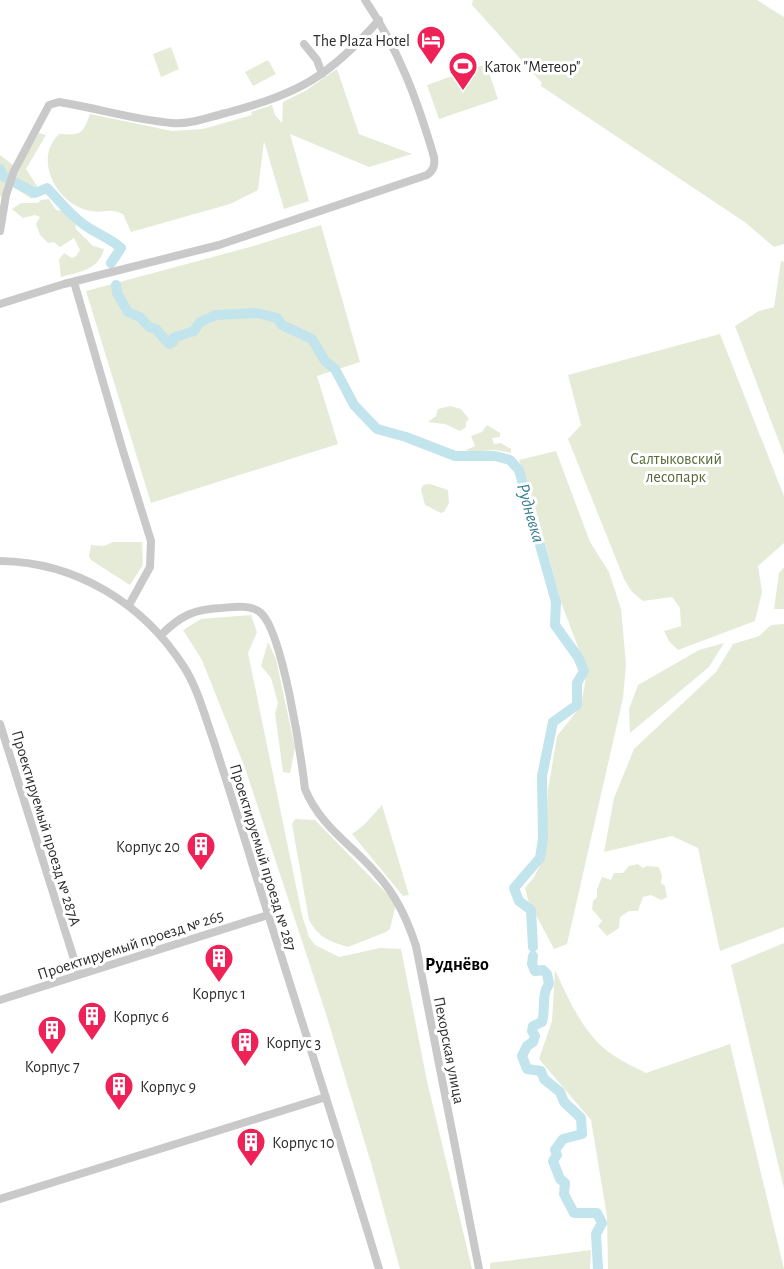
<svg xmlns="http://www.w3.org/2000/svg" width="784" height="1269" viewBox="0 0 784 1269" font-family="'Alegreya Sans',sans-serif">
<rect width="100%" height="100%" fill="#fff"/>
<path fill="#e6ebd8" d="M473,0H757L784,17V244L774,247L746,223L541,86L542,83L472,5Z
M171,47L179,69L161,77L153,54Z
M268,60L276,74L253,86L245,72Z
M486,64L498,99L439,119L427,85Z
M337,69L359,134L412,154L369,167L290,134L309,201L284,209L264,141L258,190L230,204L131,232L123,214C108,207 104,214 91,211C58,206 32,160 59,134C80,135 83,135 90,114L172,131L203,129L252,115L251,112L272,105L275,115L282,123L283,102L305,91Z
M39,133L46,135L26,169L37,186L32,199L13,187L20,166Z
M0,155L13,165L2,197L0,196Z
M49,199L56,210L64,211L75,223L76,229L93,246L104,249C99,270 79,272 61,277L59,260L64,253L72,258L76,256L80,250L74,238L60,247L54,242L48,243L40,235L36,224L40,217L35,215L23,218L12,209L21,203H38L41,200Z
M321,225L360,362L317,376L338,444L151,503L86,291L250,247Z
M781,261L784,262V455L735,326L759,311L774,307Z
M720,334L784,496V543L758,566L762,592L755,621L678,650L669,641L664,631L681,626L680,608L672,597L643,601L632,592L624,579L568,439L581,425L568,375Z
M450,406L461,409L469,419L466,422V427L460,431L445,424L428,422L436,416L438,409Z
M487,425L500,433V437L492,438L494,444L501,443L511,449V453L495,450L472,452L466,450L475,446L471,436L482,432Z
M556,451L590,542L609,572L621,609L626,664L623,698L567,944L554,949L528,900L525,888L534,877L545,856L548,790L557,736L581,706L587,671L561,602L530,488L519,460Z
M430,484L448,490L449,503L444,512L441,513L425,505L421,490L423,485Z
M113,542H142L143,565L130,585L91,560L89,556L91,545L104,546Z
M784,567V609H774L779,573Z
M251,615L257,632L248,653L302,915L309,937L315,945L339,957L380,948L401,949L427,1081L472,1269H400L371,1163L326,1014L245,768L202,660L183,630L201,619Z
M784,624V927L720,951L698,848L672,836L604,852L614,798L634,749L716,672L733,644L759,636L771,625Z
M268,642L276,659L295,748L290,773L283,772L275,713L278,703L271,678L261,666Z
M724,643L709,667L630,733L629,709L638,685L699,650Z
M382,805L409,895L403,896L352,834L364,825Z
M295,819L315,820L393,900L396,904L390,929L386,932L348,947C330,942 318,937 309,920L292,824Z
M638,864L643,868L647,866L659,867L662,876L661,883L665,886L667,897L661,900L651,895L643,897L638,911H629L620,917L619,928L607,936L598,926L602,921L592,909L593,901L597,897V889L602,877L611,880L614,873H623L629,866Z
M784,943V1189L731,965Z
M555,970C569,1000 584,1036 613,1055C623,1062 635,1067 646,1073L730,1044L784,1269H608L607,1216L591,1120L539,1059L552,1021Z
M591,1250L590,1269H490V1263Z"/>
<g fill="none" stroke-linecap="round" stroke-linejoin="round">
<path stroke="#c2e4ec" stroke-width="10" d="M0,169L3,176L35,193L47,188C60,201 72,218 89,228C100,235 111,239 121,248L111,263
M116,285L117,293L128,312L140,317L149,327L156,329L169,344L173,342V338L194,331L200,322L216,315L257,313L277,318L282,325L312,339L325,361L335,369L354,405L377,429L406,437L455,456H495L510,460L519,470L556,602L555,625L578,657L584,671L577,683V705L553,722L542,776L543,839L540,858L514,888L519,901L531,910L533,947
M533,956L532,964L535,971L543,970L547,974L549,984C541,995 546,1008 542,1022L533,1026L532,1031L535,1036L533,1042L527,1046L522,1056L527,1069L541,1071L544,1079L560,1092L564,1102L581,1118L582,1134L563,1139L555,1150L557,1155L553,1161L560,1179L565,1183L564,1194L574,1213H597L602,1223L596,1234L598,1269"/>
<path stroke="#c9c9c9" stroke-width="8" d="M304,44L317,60L322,74
M0,231L6,195L14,171L49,105L59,102C97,108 134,120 172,123C189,125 209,117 226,113C299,93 328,78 379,20
M74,282L123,451L151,541L150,567L129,605
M0,304L64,284L219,245L427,175C434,170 435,165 434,157C417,99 399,50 365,0
M0,561C76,562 143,603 184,667C198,689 205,717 214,742C227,783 240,823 252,863C294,998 338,1133 379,1269
M161,635C180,616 194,609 221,608C233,607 251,604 261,613C283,633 301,756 305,789C320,826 351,844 376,873C396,895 407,919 416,946L479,1269
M0,724L79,975
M0,1000L268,915
M0,1199L326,1097"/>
</g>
<defs>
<g id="hotel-pin" transform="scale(1.5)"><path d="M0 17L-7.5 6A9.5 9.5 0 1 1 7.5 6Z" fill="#ef2258" stroke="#fff"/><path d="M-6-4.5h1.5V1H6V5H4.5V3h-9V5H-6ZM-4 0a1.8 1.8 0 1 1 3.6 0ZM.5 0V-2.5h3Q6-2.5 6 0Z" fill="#fff"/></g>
<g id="stadium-pin" transform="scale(1.5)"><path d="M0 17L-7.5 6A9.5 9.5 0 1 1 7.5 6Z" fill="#ef2258" stroke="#fff"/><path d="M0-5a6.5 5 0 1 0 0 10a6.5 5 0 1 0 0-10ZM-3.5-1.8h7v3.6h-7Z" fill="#fff"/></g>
<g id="building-pin" transform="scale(1.5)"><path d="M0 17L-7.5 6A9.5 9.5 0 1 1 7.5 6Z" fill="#ef2258" stroke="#fff"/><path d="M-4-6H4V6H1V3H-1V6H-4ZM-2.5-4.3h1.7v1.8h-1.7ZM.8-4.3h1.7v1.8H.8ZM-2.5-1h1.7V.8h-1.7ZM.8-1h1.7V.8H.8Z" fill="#fff"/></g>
</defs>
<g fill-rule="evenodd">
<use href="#hotel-pin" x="431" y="40"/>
<use href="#stadium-pin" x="463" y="66"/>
<use href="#building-pin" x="201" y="846"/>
<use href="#building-pin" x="219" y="958"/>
<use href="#building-pin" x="92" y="1016"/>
<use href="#building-pin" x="52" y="1030"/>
<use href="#building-pin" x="245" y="1042"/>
<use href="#building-pin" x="119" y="1086"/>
<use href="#building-pin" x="251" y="1142"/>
</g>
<g text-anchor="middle" stroke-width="6" stroke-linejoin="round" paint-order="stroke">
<g font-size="16" fill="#2c2c2c" stroke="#fff" text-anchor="start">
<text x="410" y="46" text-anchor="end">The Plaza Hotel</text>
<text x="484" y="72">Каток "Метеор"</text>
<text x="180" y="852" text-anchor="end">Корпус 20</text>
<text x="219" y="999" text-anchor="middle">Корпус 1</text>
<text x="113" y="1022">Корпус 6</text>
<text x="266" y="1048">Корпус 3</text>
<text x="52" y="1072" text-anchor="middle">Корпус 7</text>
<text x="140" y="1092">Корпус 9</text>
<text x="272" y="1148">Корпус 10</text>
</g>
<g font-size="16" fill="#586937" stroke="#fff">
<text x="676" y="464">Салтыковский<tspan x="676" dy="18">лесопарк</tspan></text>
</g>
<g font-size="16" fill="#2c2c2c" stroke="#fff">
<text transform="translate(47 828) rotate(73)" y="6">Проектируемый проезд № 287А</text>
<text transform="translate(264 857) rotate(73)" y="6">Проектируемый проезд № 287</text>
<text transform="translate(130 944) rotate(-18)" y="6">Проектируемый проезд № 265</text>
<text transform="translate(450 1050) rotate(79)" y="6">Пехорская улица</text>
</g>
<g font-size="18" font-style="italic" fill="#367f91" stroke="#fff">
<text transform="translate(531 513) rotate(74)" y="6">Рудневка</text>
</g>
<g font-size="18" font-weight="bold" fill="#000" stroke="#fff">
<text x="457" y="970">Руднёво</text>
</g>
</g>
</svg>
